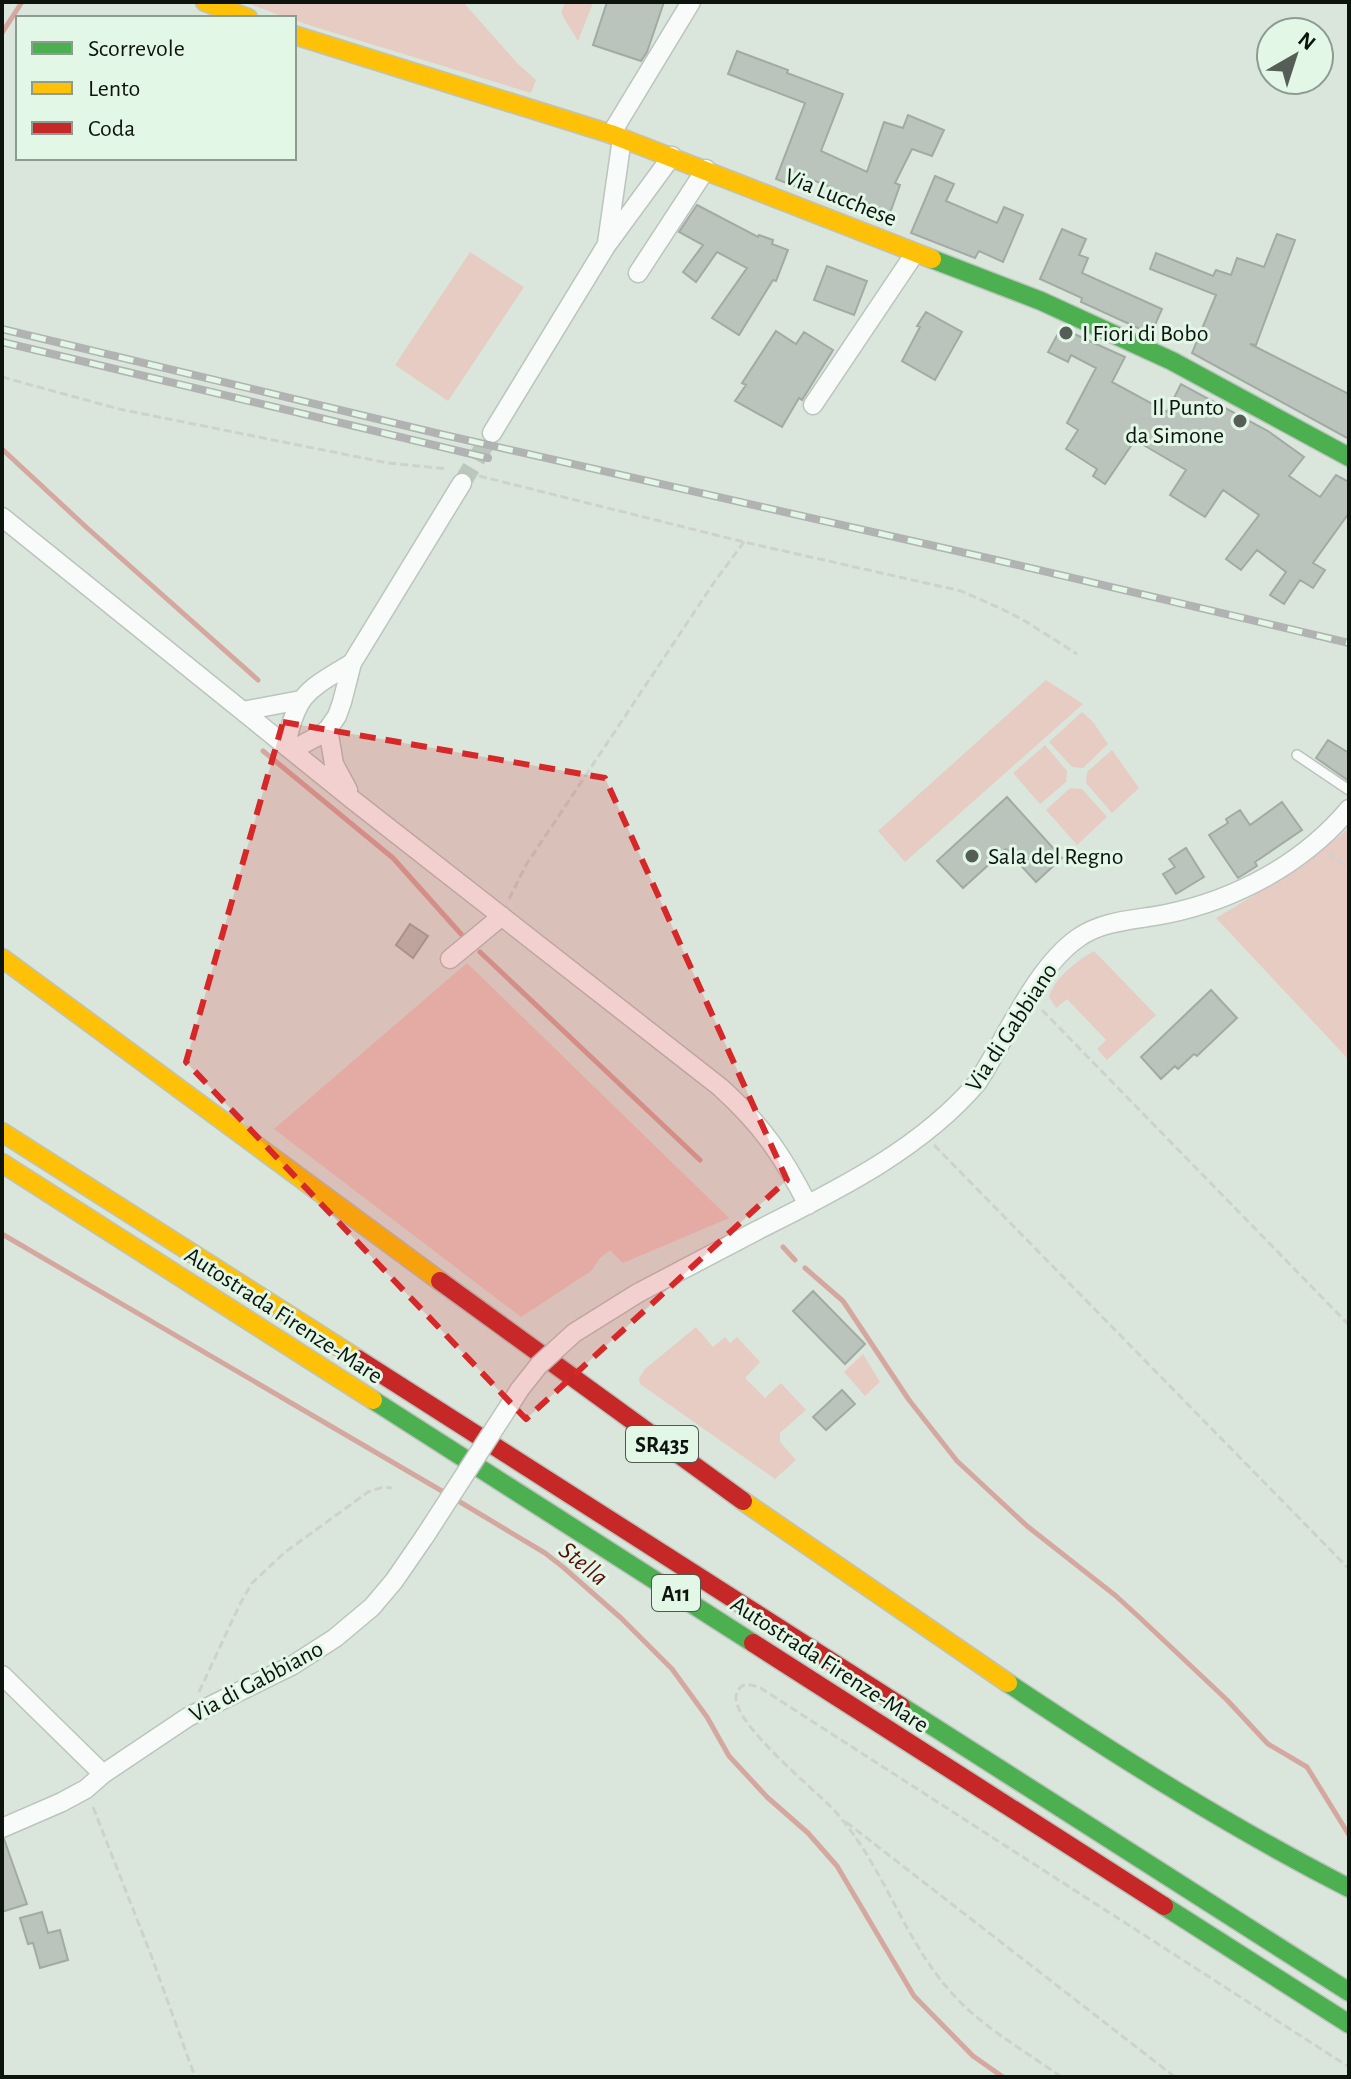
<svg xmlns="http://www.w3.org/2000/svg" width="1351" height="2079" viewBox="0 0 1351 2079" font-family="'Alegreya Sans',sans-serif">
<rect width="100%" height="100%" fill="#dae6dc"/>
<path fill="#e7ccc3" d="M245,2H463L518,64L536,80L531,93L312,26L294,20V18H287Z
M565,2L593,3L578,41L561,13Z
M470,252L524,287L448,401L395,365Z
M1046,680L1083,704L905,862L878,831Z
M1082,712L1093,722L1108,744L1083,768L1072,767L1049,742Z
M1045,745L1067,771L1066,782L1040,804L1013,773Z
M1112,750L1139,788L1112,813L1086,783L1087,772Z
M1070,788L1082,789L1107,817L1077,845L1046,810Z
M1349,828V1060L1216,918L1303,866Z
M1094,951L1156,1015L1107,1060L1097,1049L1106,1040L1067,999L1056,1008L1049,997C1055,977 1077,961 1094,951Z
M467,963L729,1218L623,1263L610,1250L600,1258L591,1271L521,1317L274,1129Z
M696,1327L713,1347L725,1337L730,1343L737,1337L760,1362L745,1378L765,1398L781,1383L806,1410L780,1433V1442L796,1460L775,1479L640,1384L639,1378L645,1369Z
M863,1354L880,1382L865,1396L844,1372Z"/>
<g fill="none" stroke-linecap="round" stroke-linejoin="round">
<path stroke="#d5a89f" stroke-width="5" d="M2,33L22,2
M2,449L86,527L258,680
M263,751L393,858L461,934
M480,952L700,1160
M2,1234L447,1494
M783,1247L795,1260
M805,1268L843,1301L909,1400L957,1461L1027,1526L1116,1596L1139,1617L1227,1700L1268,1744L1307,1767L1349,1835
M455,1499L545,1553L563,1567L621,1618L672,1669L707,1717L729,1756L767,1797L808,1833L837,1866L914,1996L973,2056L1003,2077"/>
</g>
<path fill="#bac3bc" stroke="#a2aba3" stroke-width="2" d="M607,2H664L647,52L641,61L593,45Z
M737,51L788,70L787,73L843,94L821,151L867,172L884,122L903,128L908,115L944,130L932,156L912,149L895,183L900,185L890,213L811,179L807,191L776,179L805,103L728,74Z
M935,176L954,184L946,201L997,223L1004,207L1023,215L1003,262L979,251L975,258L911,233Z
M697,205L758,237L759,235L773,240L772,244L788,250L776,281L773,280L739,335L712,318L747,268L717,252L696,282L683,272L703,245L679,232Z
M1062,229L1086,239L1079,255L1088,258L1082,273L1162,309L1151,334L1081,302L1082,298L1040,279Z
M1277,234L1295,240L1256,345L1250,344L1349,394V439L1192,353L1216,295L1150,269L1156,253L1213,276L1216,270L1231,275L1237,258L1264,267Z
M827,266L867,281L854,315L814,300Z
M926,312L962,332L935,380L902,361L920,327L917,326Z
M1061,328L1125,357L1112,382L1167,412L1181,384L1268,431L1304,457L1289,476L1320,497L1336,475L1349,482V513L1313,563L1325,570L1313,588L1300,580L1284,604L1270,595L1286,572L1257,550L1241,570L1226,559L1259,515L1223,490L1205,517L1170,495L1186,470L1135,440L1105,484L1093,476L1097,469L1066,449L1078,430L1067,423L1096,368L1071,355L1068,362L1048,352Z
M776,331L796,344L804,332L833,350L802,400L799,398L782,427L735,401L746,385L742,383Z
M1328,740L1349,753V781L1316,758Z
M1007,797L1062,858L1036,882L1006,849L963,888L937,861Z
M1282,802L1302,830L1255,862L1257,866L1238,878L1209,835L1228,823L1226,819L1240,810L1250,825Z
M1186,848L1204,877L1176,894L1163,874L1175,867L1169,859Z
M410,924L428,936L413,958L396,945Z
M1211,990L1237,1018L1197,1056L1194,1054L1178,1069L1175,1066L1161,1079L1141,1057Z
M813,1291L865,1344L845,1364L793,1311Z
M842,1390L855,1404L826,1430L813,1417Z
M4,1839L27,1904L2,1912V1840Z
M42,1912L48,1933L60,1930L68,1960L40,1968L33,1943L28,1944L20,1918Z"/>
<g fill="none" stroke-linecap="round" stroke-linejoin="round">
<path stroke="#bbc6bd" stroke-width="18" stroke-dasharray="18 9" stroke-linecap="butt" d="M462,483L492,433"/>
<g stroke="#bbc4bd" stroke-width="12">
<path id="lane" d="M1297,755L1349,790"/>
</g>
<g stroke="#bbc4bd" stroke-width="21">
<path id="street" d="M611,134L691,2
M607,243L622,138
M638,273L706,169
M813,405L915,253
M492,433L606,246L672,156
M2,517L353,800L720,1087C762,1125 783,1156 808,1205
M243,711L301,700
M328,729L334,764L348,790
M286,745C297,692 308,690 352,663
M292,750L322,734L328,729L337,716L342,702L352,663L462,483
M450,959L502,916
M638,1293C678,1272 718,1251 758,1230C835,1191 920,1150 977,1083C1006,1039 1035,968 1078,938C1103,920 1136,920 1166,914C1235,900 1303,864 1349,809
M2,1675L103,1774
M2,1828L62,1802L86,1789L103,1774L188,1717L293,1665L335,1638L372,1607L394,1581L425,1536"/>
</g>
<g stroke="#bbc4bd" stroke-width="21">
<path id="fast" d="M932,259L1041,301L1172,361L1349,457
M373,1400L753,1643
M1008,1683C1119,1757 1230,1827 1349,1888
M901,1706L1349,1992
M1164,1906L1349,2024"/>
</g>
<g stroke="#bbc4bd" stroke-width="21">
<path id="slow" d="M205,2L248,18
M294,35L611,134L932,259
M2,958L440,1281
M2,1132L358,1359
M2,1163L373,1400
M743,1501L1008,1683"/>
</g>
<g stroke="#bbc4bd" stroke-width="21">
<path id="jam" d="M440,1281L743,1501
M358,1359L901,1706
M753,1643L1164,1906"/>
</g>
<path stroke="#ced2ce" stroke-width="3" stroke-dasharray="8 4" stroke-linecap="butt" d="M2,377L119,409L388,463L448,469
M479,476L744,542L961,591L1002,609L1025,621L1077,654
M1329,853L1336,860L1349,867
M509,899L526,865L715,581L744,542
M1042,1010L1349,1325
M934,1145L1349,1569
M199,1692L240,1604L252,1583L284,1553L368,1492L383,1487L392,1488
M93,1807L151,1955L195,2077
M846,1822L1175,2077
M1061,2077C1023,2049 981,2027 950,1991C901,1936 882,1860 831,1807C810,1786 736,1725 736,1698C736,1690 740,1687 746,1684L759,1687L1349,2067"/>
<use href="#lane" stroke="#f9fbfa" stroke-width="9"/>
<use href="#street" stroke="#f9fbfa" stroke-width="18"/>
<use href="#fast" stroke="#4caf50" stroke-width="18"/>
<use href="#slow" stroke="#ffc107" stroke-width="18"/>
<use href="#jam" stroke="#c62828" stroke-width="18"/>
<g stroke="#b0b3b1" stroke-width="8">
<path id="rail" d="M2,329L440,434L992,559L1349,643
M2,342L488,458"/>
</g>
<use href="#rail" stroke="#e3f7e6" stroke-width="5" stroke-dasharray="15" stroke-linecap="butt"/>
<g stroke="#bbc4bd" stroke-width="21" stroke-linecap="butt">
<path id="street-bridge" d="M425,1536L520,1389L539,1365L574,1333L638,1293"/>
</g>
<use href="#street-bridge" stroke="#f9fbfa" stroke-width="18"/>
</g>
<path fill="#d62828" fill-opacity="0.2" stroke="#d62828" stroke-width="6" stroke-dasharray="16 10" stroke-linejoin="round" d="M283,722L605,778L787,1180L526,1419L186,1062Z"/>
<g fill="#555e56" stroke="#e3f7e6" stroke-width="3">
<circle cx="1066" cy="333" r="8"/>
<circle cx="1240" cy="421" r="8"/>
<circle cx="972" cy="856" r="8"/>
</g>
<g text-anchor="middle" stroke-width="6" stroke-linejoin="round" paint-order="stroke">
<g fill="#e3f7e6" stroke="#4d584f" stroke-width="2">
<rect x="626" y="1426" width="72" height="36" rx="6"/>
<rect x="652" y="1575" width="48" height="36" rx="6"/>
</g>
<g font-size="22" font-weight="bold" fill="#0d140e">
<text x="662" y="1452">SR435</text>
<text x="676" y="1601">A11</text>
</g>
<g font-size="24" fill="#0d140e" stroke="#e3f7e6">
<text transform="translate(841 197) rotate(22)" y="8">Via Lucchese</text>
<text transform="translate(1011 1027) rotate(-57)" y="8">Via di Gabbiano</text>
<text transform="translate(284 1315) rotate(33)" y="8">Autostrada Firenze-Mare</text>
<text transform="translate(830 1664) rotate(33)" y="8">Autostrada Firenze-Mare</text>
<text transform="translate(256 1681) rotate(-28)" y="8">Via di Gabbiano</text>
</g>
<g font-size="24" fill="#0d140e" stroke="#e3f7e6" text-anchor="start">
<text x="1082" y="341">I Fiori di Bobo</text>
<text x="1224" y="415" text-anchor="end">Il Punto<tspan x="1224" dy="28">da Simone</tspan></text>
<text x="988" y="864">Sala del Regno</text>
</g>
<g font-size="26" font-style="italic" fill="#5e0a0c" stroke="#e3f7e6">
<text transform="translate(584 1563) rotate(39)" y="9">Stella</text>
</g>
</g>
<rect width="1351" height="2079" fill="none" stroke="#0d140e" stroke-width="8"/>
<rect x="16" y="16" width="280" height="144" fill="#e3f7e6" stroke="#8d9c90" stroke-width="2"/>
<rect x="32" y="42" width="40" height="12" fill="#4caf50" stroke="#8d9c90" stroke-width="2"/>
<text x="88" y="56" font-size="24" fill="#0d140e">Scorrevole</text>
<rect x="32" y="82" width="40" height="12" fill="#ffc107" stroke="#8d9c90" stroke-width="2"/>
<text x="88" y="96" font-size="24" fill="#0d140e">Lento</text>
<rect x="32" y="122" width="40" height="12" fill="#c62828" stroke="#8d9c90" stroke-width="2"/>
<text x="88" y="136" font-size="24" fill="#0d140e">Coda</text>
<g transform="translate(1295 56) rotate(39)"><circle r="38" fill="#e3f7e6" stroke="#8d9c90" stroke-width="2"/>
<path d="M0-6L14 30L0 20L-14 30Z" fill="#555e56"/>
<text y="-12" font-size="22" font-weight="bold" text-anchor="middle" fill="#0d140e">N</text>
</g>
</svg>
